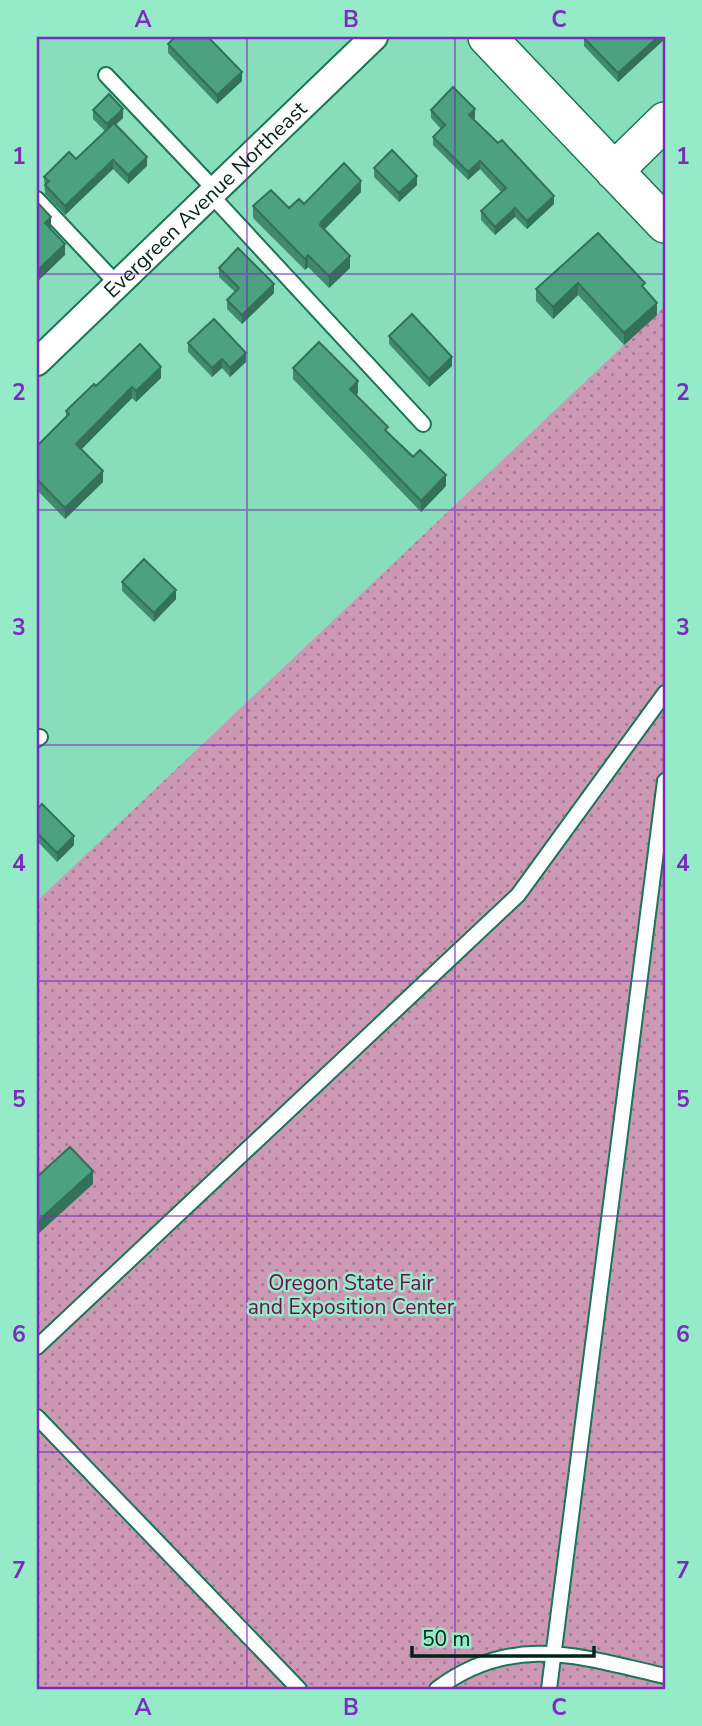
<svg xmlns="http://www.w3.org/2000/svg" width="702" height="1726" viewBox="0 0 702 1726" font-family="'Nunito Sans',sans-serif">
<defs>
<pattern id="park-dots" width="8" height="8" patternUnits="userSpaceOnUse" patternTransform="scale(1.75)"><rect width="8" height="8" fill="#cd98b4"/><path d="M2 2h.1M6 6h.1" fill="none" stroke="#a47c91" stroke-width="1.8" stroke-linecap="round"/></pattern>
</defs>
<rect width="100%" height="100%" fill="#88deba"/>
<path fill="url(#park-dots)" d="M665,306V1689H37V901Z"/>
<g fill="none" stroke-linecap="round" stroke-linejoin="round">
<g stroke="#167657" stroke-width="18">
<path id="lane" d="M106,75L216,191
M211,195L423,424
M37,199L118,285
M37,739L40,737
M37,1347L518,895L665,693
M37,1417L299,1689
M437,1689C513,1632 582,1657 665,1676
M549,1689L665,781"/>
</g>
<g stroke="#167657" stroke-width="30">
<g id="street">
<path id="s1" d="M37,362L374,37"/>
</g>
</g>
<g stroke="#167657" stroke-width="40">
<path id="secondary" d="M487,37L665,224
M614,171L665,121"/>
</g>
<use href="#lane" stroke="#fff" stroke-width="14"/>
<use href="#street" stroke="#fff" stroke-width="26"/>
<use href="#secondary" stroke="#fff" stroke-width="37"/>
</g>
<path fill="#408a6e" d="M665,37L618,82L584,46V38Z
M168,44L242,81L217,104L168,53Z
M93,110L123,118L115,125L147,166L128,184L113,169L65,215L45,194L44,177L76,159L105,131L93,119Z
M431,110L475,118L473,119L554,204L527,229L515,217L495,235L481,220V211L501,192L480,169L468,180L433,145V137L441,129L431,118Z
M374,168L417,185L399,202L374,177Z
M361,192L324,230L350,268L329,288L308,267L305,270L253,218V206L289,208L304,204Z
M598,233L645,290L657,315L624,345L578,295L553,319L536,301V289Z
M219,268L274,293L242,324L227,309V300L235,292L219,277Z
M389,336L452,366L429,387L389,344Z
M188,343L246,362L230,377L222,368L212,377L188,352Z
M293,368L358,393L356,395L388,432L446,486L421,512L293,379Z
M161,378L136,402L132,398L81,449L103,482L65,519L37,490V446L66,417V411L96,386Z
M122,582L176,599L154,622L122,591Z
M37,809L74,845L57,862L38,842L37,844Z"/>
<path fill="#34715a" d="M658,37H665V39L618,82V73Z
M242,72V81L217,104V95Z
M123,109V118L107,133V124Z
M475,109V118L469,123V115Z
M147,157V166L128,184V175Z
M113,160V169L65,215V206Z
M480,161V169L468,180V172Z
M417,176V185L399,202V193Z
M361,181V192L321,233L320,225L321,222Z
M554,196V204L527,229V221Z
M515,208V217L495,235V227Z
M51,217V228L45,234V223Z
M65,244V255L37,282V271Z
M308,255V267L305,270V259Z
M350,256V268L329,288V276Z
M578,283V295L553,319V307Z
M274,284V293L242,324V315Z
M657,303V315L624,345V333Z
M246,353V362L230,377V368Z
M452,357V366L429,387V379Z
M222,359V368L212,377V368Z
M161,367V378L136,402V391Z
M358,381V393L350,400V389Z
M132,387V398L76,455V444Z
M103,471V482L65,519V508Z
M446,475V486L421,512V501Z
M176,590V599L154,622V613Z
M74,836V845L57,862V853Z
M93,1171V1184L37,1235V1222Z"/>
<path fill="#4ba180" stroke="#34715a" stroke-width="2" d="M175,37H208L242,72L217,95L168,44Z
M585,37H658L618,73L584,38Z
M453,87L475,109L469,115L498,143L502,140L554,196L527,221L515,208L495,227L481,211L506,188L480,161L468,172L433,137L445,125L431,110Z
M109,94L123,109L107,124L93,110Z
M114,123L147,157L128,175L113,160L65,206L45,185L49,181L44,177L69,152L76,159Z
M392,150L417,176L399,193L374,168Z
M344,163L361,181L321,222L320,225L350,256L329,276L308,255L305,259L253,206L271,190L289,208L299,199L304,204Z
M37,202L51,217L45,223L65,244L37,271Z
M598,233L645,283L642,286L657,303L624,333L578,283L553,307L536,289Z
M238,248L274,284L242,315L227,300L239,288L219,268Z
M412,314L452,357L429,379L389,336Z
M214,319L246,353L230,368L222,359L212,368L188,343Z
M319,342L358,381L350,389L388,427L385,430L413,457L420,450L446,475L421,501L293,368Z
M140,344L161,367L136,391L132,387L76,444L103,471L65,508L37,479V446L69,414L66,411L94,384L96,386Z
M144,559L176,590L154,613L122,582Z
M42,804L74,836L57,853L38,834L37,835V809Z
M70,1147L93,1171L37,1222V1177Z"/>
<path fill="none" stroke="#7b2cbf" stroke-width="2" stroke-opacity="0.55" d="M247,37V1689M455,37V1689M37,274H665M37,510H665M37,745H665M37,981H665M37,1216H665M37,1452H665"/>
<g text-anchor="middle" stroke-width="5" stroke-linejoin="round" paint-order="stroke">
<g font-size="21" fill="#002417" stroke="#95ebc7">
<text dy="7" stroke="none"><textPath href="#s1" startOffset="234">Evergreen Avenue Northeast</textPath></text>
</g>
<g font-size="21" fill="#6e0e4f" stroke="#95ebc7">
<text x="351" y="1290">Oregon State Fair<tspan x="351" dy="24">and Exposition Center</tspan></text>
</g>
</g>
<rect width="702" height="1726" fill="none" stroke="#95ebc7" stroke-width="77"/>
<path d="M412 1646v10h182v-10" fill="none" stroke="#002417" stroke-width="3.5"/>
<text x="422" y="1646" font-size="21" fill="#002417" stroke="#95ebc7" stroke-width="5" paint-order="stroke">50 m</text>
<rect x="38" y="38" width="626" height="1650" fill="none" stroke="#7b2cbf" stroke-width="2.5"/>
<g font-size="23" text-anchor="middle" font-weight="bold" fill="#7b2cbf">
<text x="143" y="27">A</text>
<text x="351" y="27">B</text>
<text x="559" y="27">C</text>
<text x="19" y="164">1</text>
<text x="683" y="164">1</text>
<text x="19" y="400">2</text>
<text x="683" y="400">2</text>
<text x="19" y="635">3</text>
<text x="683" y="635">3</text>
<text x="19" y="871">4</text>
<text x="683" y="871">4</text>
<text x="19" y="1107">5</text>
<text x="683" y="1107">5</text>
<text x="19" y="1342">6</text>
<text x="683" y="1342">6</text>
<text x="19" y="1578">7</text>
<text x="683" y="1578">7</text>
<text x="143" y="1715">A</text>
<text x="351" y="1715">B</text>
<text x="559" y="1715">C</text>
</g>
</svg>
